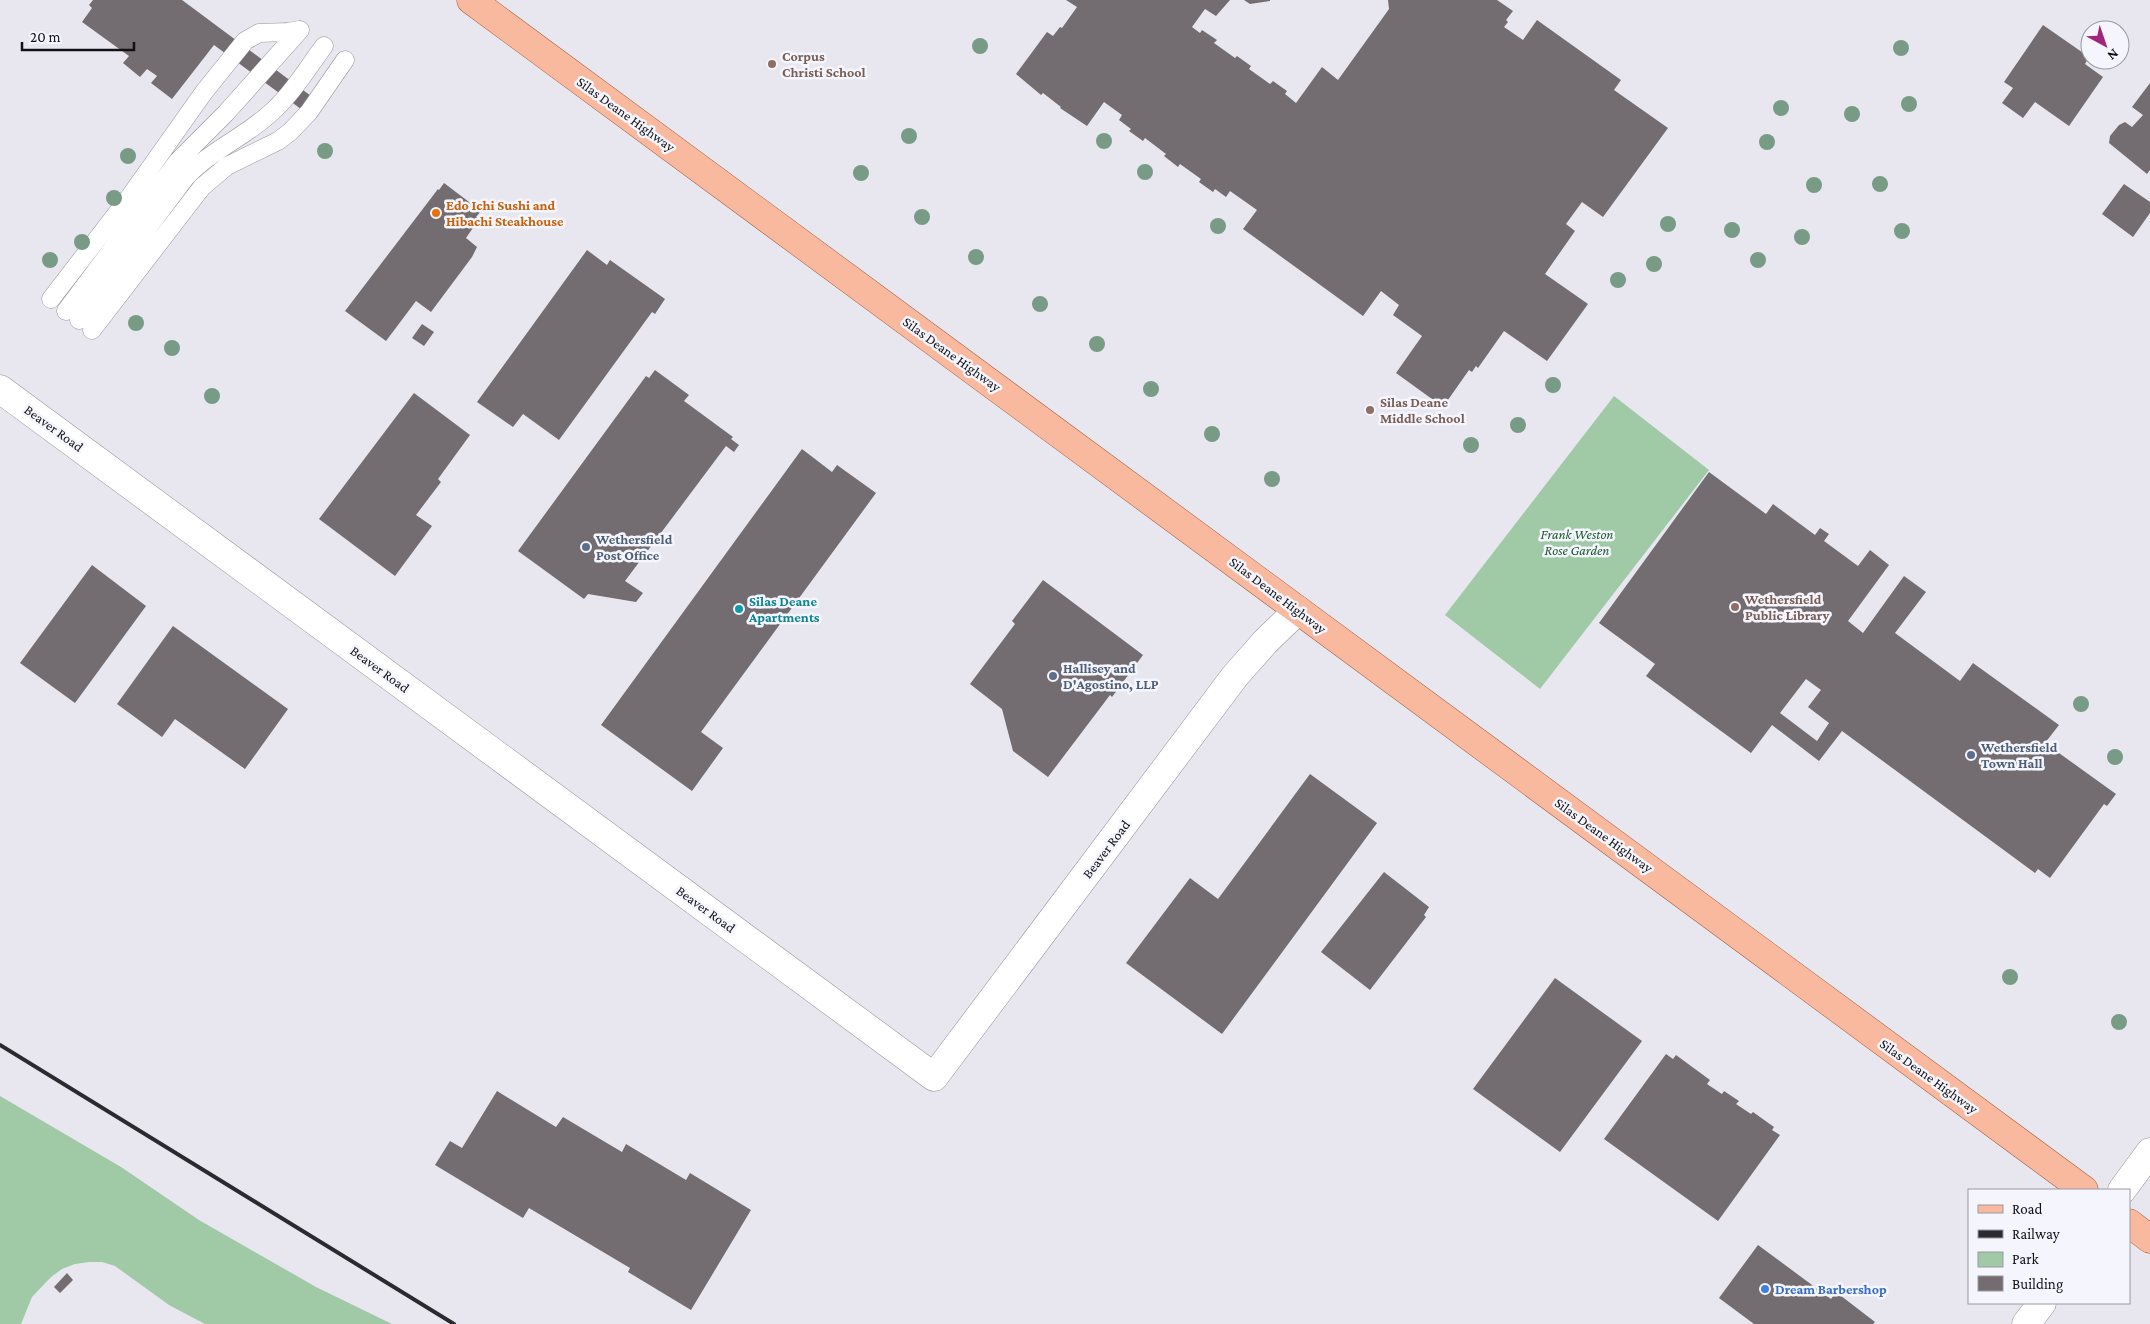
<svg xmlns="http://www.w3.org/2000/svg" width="2150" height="1324" viewBox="0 0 2150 1324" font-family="'Crimson Pro',serif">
<rect width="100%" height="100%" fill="#e8e7ef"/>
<path fill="#a0c9a6" d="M1614,396L1709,470L1540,689L1445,615Z
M0,1096L121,1167L199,1220L316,1287L392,1324H205L169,1305L115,1266L102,1262H89L75,1264L62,1269L51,1277L32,1297L21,1324H0Z"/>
<path fill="#736c70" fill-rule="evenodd" d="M93,0H182L315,99L305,112L214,45L172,99L151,83L157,76L147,69L140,77L123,63L129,56L82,22L92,8L89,5Z
M1066,0H1230L1216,16L1205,9L1192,27L1200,33L1202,30L1217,40L1214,43L1235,58L1237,56L1251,66L1249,69L1270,84L1273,81L1287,91L1285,94L1296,103L1322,67L1338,80L1389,9L1388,0H1497L1513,11L1506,20L1508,22L1504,27L1523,40L1537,20L1621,80L1614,90L1668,128L1603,217L1582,202L1566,224L1575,231L1545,274L1588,304L1547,361L1504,331L1478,368L1476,366L1472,372L1469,370L1443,407L1396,373L1422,336L1393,315L1399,305L1381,291L1363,316L1243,229L1257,210L1230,191L1226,197L1215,189L1213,192L1199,182L1201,179L1180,164L1178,167L1164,156L1166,154L1145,138L1143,141L1129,131L1131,129L1119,120L1122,115L1104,102L1087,126L1060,108L1061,107L1043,93L1041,95L1016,74L1047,32L1053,36L1060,27L1062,28L1077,7Z
M1244,0H1270V1L1250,4Z
M2043,25L2089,57L2085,64L2103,77L2069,126L2035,102L2023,118L2002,103L2013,88L2004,82Z
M2150,83V170L2147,174L2109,143L2110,136L2119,125L2125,122L2132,127L2143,115L2132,107Z
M444,183L481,211L476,217L479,219L466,238L477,247L472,257L431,312L416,301L386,341L345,311L438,189L439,190Z
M2124,184L2150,202V213L2133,237L2102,214Z
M587,250L607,265L610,260L665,299L655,314L652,312L559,440L523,414L513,427L477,402Z
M422,324L434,332L424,346L412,338Z
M655,370L689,395L684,401L733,437L731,439L739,445L734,452L726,446L625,581L643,593L636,602L588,594L584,599L518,551L646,376L649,378Z
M414,393L470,435L438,479L441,482L416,515L432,526L395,576L319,519Z
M802,449L832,472L837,465L876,493L701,732L723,748L692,791L601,725Z
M1709,472L1766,514L1773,504L1815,535L1820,528L1829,534L1824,541L1858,566L1870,550L1889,565L1848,621L1863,633L1904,576L1926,592L1895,633L1960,681L1973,663L2059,725L2045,743L2116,794L2107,806L2104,804L2050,878L2038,869L2035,873L1842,731L1819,761L1772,725L1751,753L1646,676L1655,664L1599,623ZM1806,679L1821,690L1808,707L1829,723L1817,741L1780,713Z
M92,565L146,606L75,703L20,663Z
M1043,580L1143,655L1112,697L1110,695L1048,777L1013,751L1002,709L970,684L1015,624L1012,621Z
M173,626L288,709L245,769L175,719L162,737L117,704Z
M1310,774L1377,823L1222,1034L1126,963L1190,878L1218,899Z
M1384,872L1429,907L1424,915L1426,917L1370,990L1321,952Z
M1555,978L1642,1041L1560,1152L1473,1089Z
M1666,1054L1673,1059L1676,1055L1710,1080L1707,1084L1722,1094L1724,1091L1739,1101L1736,1104L1751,1114L1753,1112L1774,1127L1772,1130L1780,1135L1718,1221L1604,1139Z
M497,1091L556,1127L563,1117L622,1152L626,1144L686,1180L690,1173L751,1210L691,1310L628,1272L630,1268L529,1208L523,1218L435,1165L450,1141L462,1148Z
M1758,1245L1831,1299L1836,1292L1875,1322L1873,1324H1754L1719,1298Z
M67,1273L73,1280L60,1293L54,1287Z"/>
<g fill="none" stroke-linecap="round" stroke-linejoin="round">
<g stroke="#94949b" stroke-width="19">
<path id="service" d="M51,299L131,195L204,92L245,41L259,33L288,32L300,30
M66,311L178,161L226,113L300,30
M79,320L185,178C211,149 250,135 277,107C295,90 309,66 324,46
M92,330L202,187L227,166L278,141L290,132L309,112L345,60"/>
</g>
<g stroke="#94949b" stroke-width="29">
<path id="minor" d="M0,389L934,1077L1235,676L1265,642L1298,610"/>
</g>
<g stroke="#94949b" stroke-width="29">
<path id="tertiary" d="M2122,1190L2150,1152
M2026,1324L2042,1303"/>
</g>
<g stroke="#a56043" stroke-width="29">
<path id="primary" d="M471,0L2084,1190
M2129,1223L2150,1239"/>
</g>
<use href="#service" stroke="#fff" stroke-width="18"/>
<use href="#minor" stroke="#fff" stroke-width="28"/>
<use href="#tertiary" stroke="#fff" stroke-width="28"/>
<use href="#primary" stroke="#f8b99e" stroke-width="28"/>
<path stroke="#2b2b2f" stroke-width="4" d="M0,1045L454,1324"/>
</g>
<g fill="#789b85">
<circle cx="980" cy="46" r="8"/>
<circle cx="1901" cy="48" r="8"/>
<circle cx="1909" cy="104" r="8"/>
<circle cx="1781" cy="108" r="8"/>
<circle cx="1852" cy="114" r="8"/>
<circle cx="909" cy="136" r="8"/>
<circle cx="1104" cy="141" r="8"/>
<circle cx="1767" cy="142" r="8"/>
<circle cx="325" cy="151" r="8"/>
<circle cx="128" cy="156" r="8"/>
<circle cx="1145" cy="172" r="8"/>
<circle cx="861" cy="173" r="8"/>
<circle cx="1880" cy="184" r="8"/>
<circle cx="1814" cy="185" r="8"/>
<circle cx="114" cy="198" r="8"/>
<circle cx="922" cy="217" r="8"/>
<circle cx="1668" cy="224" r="8"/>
<circle cx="1218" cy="226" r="8"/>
<circle cx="1732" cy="230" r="8"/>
<circle cx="1902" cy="231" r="8"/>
<circle cx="1802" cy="237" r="8"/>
<circle cx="82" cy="242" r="8"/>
<circle cx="976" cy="257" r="8"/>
<circle cx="50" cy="260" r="8"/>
<circle cx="1758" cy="260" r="8"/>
<circle cx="1654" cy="264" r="8"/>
<circle cx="1618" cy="280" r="8"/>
<circle cx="1040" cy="304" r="8"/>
<circle cx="136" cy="323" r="8"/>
<circle cx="1097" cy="344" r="8"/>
<circle cx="172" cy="348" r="8"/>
<circle cx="1553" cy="385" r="8"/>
<circle cx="1151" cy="389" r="8"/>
<circle cx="212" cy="396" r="8"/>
<circle cx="1518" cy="425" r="8"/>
<circle cx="1212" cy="434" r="8"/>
<circle cx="1471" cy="445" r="8"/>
<circle cx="1272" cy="479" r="8"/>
<circle cx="2081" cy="704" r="8"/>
<circle cx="2115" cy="757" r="8"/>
<circle cx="2010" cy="977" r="8"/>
<circle cx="2119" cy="1022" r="8"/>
</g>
<g fill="#8d6e63" stroke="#f5f5fd" stroke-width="2">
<circle cx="772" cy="64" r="5"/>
<circle cx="1370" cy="410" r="5"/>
<circle cx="1735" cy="607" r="5"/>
</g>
<circle fill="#e8710a" stroke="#f5f5fd" stroke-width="2" cx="436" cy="213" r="5"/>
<g fill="#5c6f8a" stroke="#f5f5fd" stroke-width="2">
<circle cx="586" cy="547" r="5"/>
<circle cx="1053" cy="676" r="5"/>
<circle cx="1971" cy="755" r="5"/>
</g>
<circle fill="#0f9aa8" stroke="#f5f5fd" stroke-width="2" cx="739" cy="609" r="5"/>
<circle fill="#3f7fe0" stroke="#f5f5fd" stroke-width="2" cx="1765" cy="1289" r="5"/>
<g text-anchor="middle" stroke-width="5" stroke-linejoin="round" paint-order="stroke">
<g font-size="14" font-weight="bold" fill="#785e54" stroke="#f5f5fd" text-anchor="start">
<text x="782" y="61">Corpus<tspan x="782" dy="16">Christi School</tspan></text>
<text x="1380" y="407">Silas Deane<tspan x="1380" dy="16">Middle School</tspan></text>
<text x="1745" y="604">Wethersfield<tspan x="1745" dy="16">Public Library</tspan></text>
</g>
<g font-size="14" fill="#111114" stroke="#f5f5fd">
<text transform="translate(626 114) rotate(36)" y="5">Silas Deane Highway</text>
<text transform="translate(952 354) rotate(36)" y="5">Silas Deane Highway</text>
<text transform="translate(54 428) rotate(36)" y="5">Beaver Road</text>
<text transform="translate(1278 595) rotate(37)" y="5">Silas Deane Highway</text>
<text transform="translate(380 669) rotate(36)" y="5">Beaver Road</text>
<text transform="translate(1604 835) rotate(36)" y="5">Silas Deane Highway</text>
<text transform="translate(1106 849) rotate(-53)" y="5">Beaver Road</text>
<text transform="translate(706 909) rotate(36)" y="5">Beaver Road</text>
<text transform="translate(1929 1076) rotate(36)" y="5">Silas Deane Highway</text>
</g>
<g font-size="14" font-weight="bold" fill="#c56008" stroke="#f5f5fd" text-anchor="start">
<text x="446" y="210">Edo Ichi Sushi and<tspan x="446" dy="16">Hibachi Steakhouse</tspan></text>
</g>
<g font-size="14" font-style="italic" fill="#1d5c2e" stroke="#f5f5fd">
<text x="1577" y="539">Frank Weston<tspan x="1577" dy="16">Rose Garden</tspan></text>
</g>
<g font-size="14" font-weight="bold" fill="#4e5e75" stroke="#f5f5fd" text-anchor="start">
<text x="596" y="544">Wethersfield<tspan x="596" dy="16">Post Office</tspan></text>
<text x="1063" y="673">Hallisey and<tspan x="1063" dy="16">D'Agostino, LLP</tspan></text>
<text x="1981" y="752">Wethersfield<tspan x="1981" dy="16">Town Hall</tspan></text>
</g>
<g font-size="14" font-weight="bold" fill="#0d838f" stroke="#f5f5fd" text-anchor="start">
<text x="749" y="606">Silas Deane<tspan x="749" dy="16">Apartments</tspan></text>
</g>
<g font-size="14" font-weight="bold" fill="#366cbe" stroke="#f5f5fd" text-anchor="start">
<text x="1775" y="1294">Dream Barbershop</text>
</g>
</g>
<rect x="1968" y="1189" width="162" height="115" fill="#f5f5fd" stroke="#9a9aa0"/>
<rect x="1978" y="1205" width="25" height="8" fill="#f8b99e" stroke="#9a9aa0"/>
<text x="2012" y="1214" font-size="15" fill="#111114">Road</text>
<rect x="1978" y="1230" width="25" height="8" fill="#2b2b2f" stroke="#9a9aa0"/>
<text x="2012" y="1239" font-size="15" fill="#111114">Railway</text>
<rect x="1978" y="1252" width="25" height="15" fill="#a0c9a6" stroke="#9a9aa0"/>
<text x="2012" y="1264" font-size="15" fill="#111114">Park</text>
<rect x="1978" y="1276" width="25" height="15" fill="#736c70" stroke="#9a9aa0"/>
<text x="2012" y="1289" font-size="15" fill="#111114">Building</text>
<g transform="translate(2105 45) rotate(140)"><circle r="24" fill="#f5f5fd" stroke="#9a9aa0"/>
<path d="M0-4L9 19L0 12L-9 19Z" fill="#a1257a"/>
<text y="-8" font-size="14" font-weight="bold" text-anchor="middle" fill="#111114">N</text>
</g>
<path d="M22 42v8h112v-8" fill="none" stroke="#111114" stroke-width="2.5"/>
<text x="30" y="42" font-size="15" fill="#111114" stroke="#f5f5fd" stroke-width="4" paint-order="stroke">20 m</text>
</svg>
